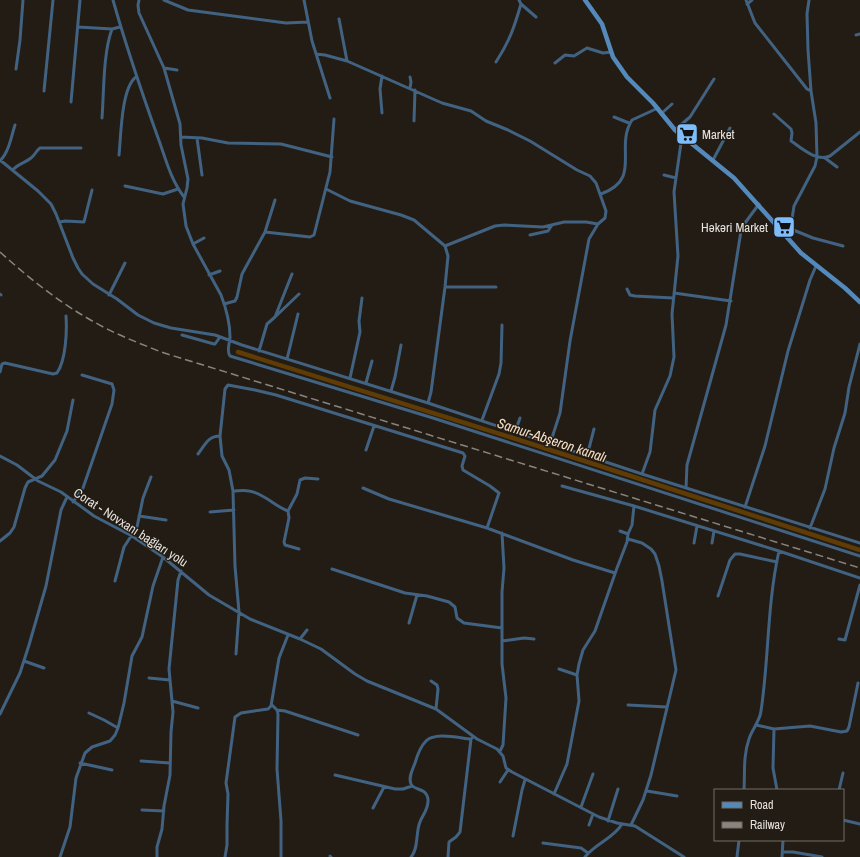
<svg xmlns="http://www.w3.org/2000/svg" width="860" height="857" viewBox="0 0 860 857" font-family="'Archivo Narrow',sans-serif">
<rect width="100%" height="100%" fill="#221c15"/>
<g fill="none" stroke-linecap="round" stroke-linejoin="round">
<path stroke="#5f3c06" stroke-width="4.5" d="M238,352L510,437L860,550"/>
<path stroke="#426281" stroke-width="3" d="M113,0C126,46 141,90 157,135C165,156 170,179 184,197
M139,0L138,5L139,13L164,68L180,124L181,145L188,179L187,188L183,204L186,226L193,244L221,295C226,308 230,323 230,337C230,343 226,351 230,356L433,418L860,556
M164,0L188,10L286,23L308,22
M304,0L312,41L330,98
M746,0L755,23L807,89L811,91
M521,4L536,17
M747,4L752,0
M339,19L347,61
M78,27L112,29
M856,35L860,34
M316,54L325,55L347,61L442,103L471,111L486,121L508,130L530,141L577,170L590,176L596,183L606,211L605,218L598,224L589,239L570,341L560,413L550,444
M496,62C510,40 514,28 521,4L519,0
M555,63L565,55L574,56L587,48L603,53L611,52
M164,68L177,70
M16,69L20,40L23,0
M410,77L411,82L410,88
M44,91L53,0
M71,102L80,0
M382,113L380,89L382,76
M662,113L672,104
M774,114L791,129L792,133L791,141C802,148 816,162 830,156L860,132
M614,117L629,123
M102,118C104,92 103,53 112,29L120,27
M414,121L415,90
M675,130L690,117L714,79
M181,137L202,138L228,143L281,144L332,157
M197,138L202,175
M119,155C121,137 121,88 136,77
M825,158L837,167
M0,160L38,191L51,204L56,214L73,258L78,268L82,274L93,284L117,299L138,315L154,323L171,328L215,335L242,345L428,403L642,474L860,543
M713,160L730,128
M0,161C9,152 11,137 15,125
M13,170C17,164 25,163 31,158C35,155 36,151 40,148H81
M664,175L676,178
M125,186L163,194L178,189
M326,189L350,201L401,215L414,220L445,246L448,256L445,287L431,392L428,403
M601,194C643,179 614,148 632,120L658,108
M60,222L65,221L84,222L92,190
M791,229L813,238L843,246
M265,232L310,237L314,235L330,172L334,119
M530,235L548,231L552,225
M787,238L790,232L794,206L815,166L817,157L816,123L811,91L808,50L807,14L809,0
M193,244L204,238
M445,246L495,226L504,225L543,227L564,222H586L598,224
M209,275L220,271
M445,287H496
M627,289L630,295L635,296L673,298
M674,293L731,301
M0,294L1,295
M109,295L125,263
M224,304L235,301L237,297L242,274L265,232L275,200
M276,316L299,294
M182,335L214,344H215L220,337
M259,351L267,324L275,317L292,274
M287,359L298,314
M0,372L2,364L5,363L53,374L57,373C66,360 67,331 66,316
M350,378L360,332L359,321L362,298
M366,383L372,361
M391,391L395,377L401,345
M482,420L499,374L501,363L502,325
M515,432L520,418
M366,450L374,426
M198,454C205,445 208,436 220,436
M0,456L17,465L38,481L61,492L94,516L132,536L163,557L209,595L250,619L300,639L321,649L355,674L367,681L436,709L477,739L497,749L503,756L506,768L512,772L599,817L617,823L635,826L684,857
M587,456L594,429
M642,474L650,452L655,410L670,376L674,357L672,314L678,256L674,192L681,143L684,137
M562,486L634,506
M363,488L389,499L487,528L573,560L615,573
M686,488L687,465L726,325L741,231L745,223L759,204
M233,491C238,491 243,490 249,491C264,493 274,506 288,511L297,494L300,480L305,478L318,479
M73,502L83,488L112,404L114,390L112,384L82,375
M745,507L765,446L788,351L810,280L816,266
M288,511L289,518L284,542L285,545L299,549
M210,512L234,510
M139,516L166,520
M810,528L825,489L834,448L845,413L849,387L860,344
M628,534L632,525L634,506L779,551L860,578
M628,539L642,543L651,549L655,554L659,566L662,581L676,670L651,775L643,800L631,825
M0,541L10,533L14,527L25,488L28,482L42,476L55,460L67,431L73,400
M694,543L697,526
M712,543L714,531
M332,569L405,593L427,596L449,602L455,607L457,618L464,623L502,628
M115,581L124,547L137,527L143,498L151,477
M718,596L730,560L735,554H740L777,562
M409,623L417,595
M300,639L307,630
M839,639L845,640L860,585
M502,641L524,638L534,639
M236,654L239,612L235,566L233,491L229,470L222,456L220,436L225,389L228,385L255,390L276,395L463,453L465,456L462,466L463,470L490,486L499,493L487,528
M24,661L44,668
M559,669L577,675
M149,678L170,680
M431,681L437,685L438,689L436,709
M172,701L198,708
M272,705L277,710L278,714L277,769L281,821V857
M628,705L667,707
M277,710L285,711L358,735
M89,713L104,720L118,728
M0,714L20,673L29,645L46,586L61,510L67,497
M756,725L774,729L810,726L841,732L847,731L849,727L858,683
M774,729L773,768L777,790
M500,751L503,745L506,698L502,664V592L504,568L502,533
M141,761L170,763
M80,763L112,770
M335,775L395,789H403L412,786
M500,782L508,770
M744,790C745,772 743,756 749,739C752,729 760,721 761,711C769,658 767,604 779,551
M839,790L843,773
M647,791L677,796
M554,794L567,764L579,701L577,675L579,664L583,650L595,631L603,608L617,568L627,542L628,534L620,531
M581,807L593,774
M373,808L384,787
M142,810L164,811
M843,820L860,824
M608,821L618,789
M589,825L593,814
M513,836L522,790L525,780
M543,843L581,848L588,853
M783,852H793L822,857
M330,856L331,857
M60,857L70,827L76,778L85,753L92,747L110,741L115,735L118,728L124,703L132,656L142,637L153,586L163,557
M157,857V847L162,829L164,806L170,775L171,732L173,712L169,669L178,580L181,571
M225,857L227,845V825L228,794L226,783L235,717L241,713L268,709L271,706L279,658L288,635
M411,857C418,850 416,835 419,825C421,816 429,810 428,799C426,787 414,791 411,784C408,777 413,769 415,763C417,756 420,747 426,741C435,732 459,738 471,739L473,737
M448,857L449,842L456,837L460,832L471,739
M585,857C595,844 614,838 622,824
M737,857L739,840
M782,857L783,840"/>
<path stroke="#5489bc" stroke-width="4.5" d="M585,0L602,24L613,57L627,77L653,103L675,130L734,178L801,253L845,288L860,302"/>
<path stroke="#89847e" stroke-width="1.5" stroke-dasharray="8 4" stroke-linecap="butt" d="M0,252C30,279 61,304 96,323C117,335 139,343 161,352L860,568"/>
</g>
<defs>
<g id="supermarket-square" transform="scale(1.15)"><rect x="-9" y="-9" width="18" height="18" rx="4" fill="#7ebdf9" stroke="#221c15"/><path d="M-6-5.5h2.5l.6 2H6L4.5 2H-2.5L-4.4-4H-6ZM-1.5 3.2a1.3 1.3 0 1 0 .1 0ZM3 3.2a1.3 1.3 0 1 0 .1 0Z" fill="#111"/></g>
</defs>
<g fill-rule="evenodd">
<use href="#supermarket-square" x="687" y="134"/>
<use href="#supermarket-square" x="784" y="227"/>
</g>
<g text-anchor="middle" stroke-width="3" stroke-linejoin="round" paint-order="stroke">
<g font-size="13" fill="#e7e3de" stroke="#221c15" text-anchor="start">
<text x="702" y="139">Market</text>
<text x="768" y="232" text-anchor="end">Həkəri Market</text>
</g>
<g font-size="13" fill="#e7e3de" stroke="#221c15">
<text transform="translate(131 527) rotate(33)" y="5">Corat - Novxanı bağları yolu</text>
</g>
<g font-size="14" font-style="italic" fill="#f7dfc4" stroke="#221c15">
<text transform="translate(552 440) rotate(18)" y="5">Samur-Abşeron kanalı</text>
</g>
</g>
<rect x="714" y="789" width="130" height="52" fill="#221c15" stroke="#716c65"/>
<rect x="722" y="802" width="20" height="6" fill="#5489bc" stroke="#716c65"/>
<text x="750" y="809" font-size="12" fill="#e7e3de">Road</text>
<rect x="722" y="822" width="20" height="6" fill="#89847e" stroke="#716c65"/>
<text x="750" y="829" font-size="12" fill="#e7e3de">Railway</text>
</svg>
